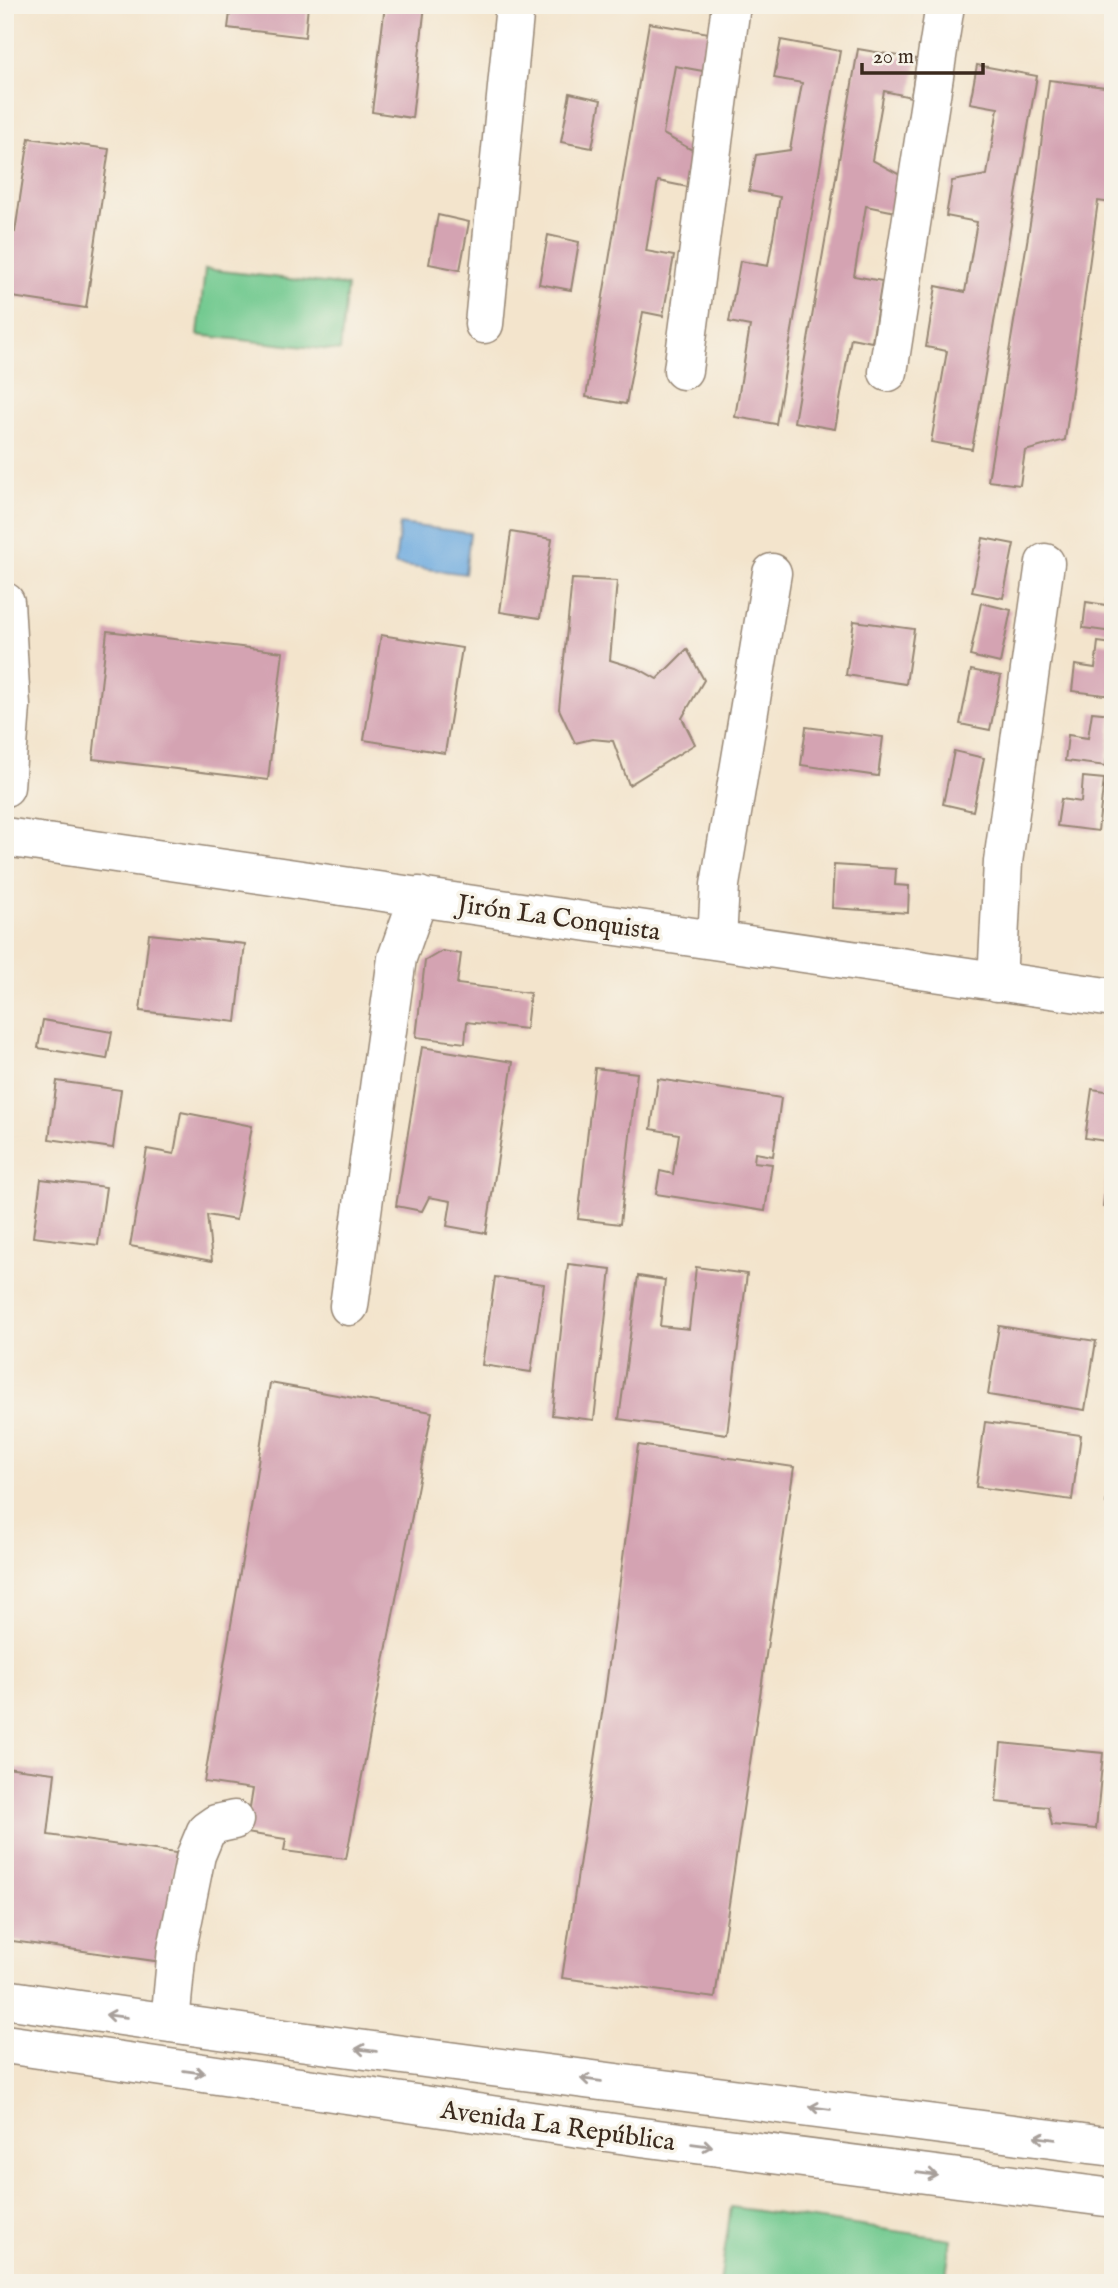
<svg xmlns="http://www.w3.org/2000/svg" width="1118" height="2288" viewBox="0 0 1118 2288" font-family="'IM FELL English',serif">
<rect width="100%" height="100%" fill="#f7f3e8"/>
<filter id="ink" filterUnits="userSpaceOnUse"><feTurbulence type="fractalNoise" baseFrequency=".0143" numOctaves="2"/><feDisplacementMap in="SourceGraphic" scale="14" xChannelSelector="R" yChannelSelector="G"/><feConvolveMatrix kernelMatrix="1 2 1 2 8 2 1 2 1" color-interpolation-filters="sRGB"/></filter>
<filter id="wash" filterUnits="userSpaceOnUse"><feTurbulence type="fractalNoise" baseFrequency=".00686" numOctaves="4" result="noise"/><feDisplacementMap in="SourceGraphic" scale="28" xChannelSelector="R" yChannelSelector="G"/><feGaussianBlur stdDeviation="1.57" result="paint"/><feColorMatrix in="noise" values="0 0 0 0 0 0 0 0 0 0 0 0 0 0 0 0 0 1.4 0 .05"/><feComposite in="paint" operator="in"/></filter>
<g filter="url(#wash)">
<rect width="100%" height="100%" fill="#f3e4cc"/>
<path fill="#71c98f" stroke="#567a56" stroke-width="2" d="M205,269L347,286L340,351L198,335Z
M731,2207L951,2239L945,2283H720Z"/>
<path fill="#6daadf" stroke="#546a7e" stroke-width="2" d="M400,524L470,533L465,574L395,565Z"/>
<g id="blocks">
<path fill="#d4a3b2" d="M231,5H308L305,37L228,28Z
M385,5H425L412,118L372,112Z
M649,23L709,33L703,71L675,66L663,134L694,151L688,187L658,181L646,251L674,256L663,316L643,312L626,404L586,397Z
M781,40L840,51L776,424L735,417L750,326L729,322L740,261L768,266L780,197L749,191L756,155L790,150L802,83L774,78Z
M858,49L917,59L911,97L884,91L872,160L902,176L896,212L866,206L854,276L882,281L872,342L851,338L835,429L794,422Z
M977,65L1037,76L972,449L931,442L947,351L926,347L936,286L965,292L977,222L946,216L952,181L987,175L998,108L970,103Z
M1049,80L1113,88V203L1098,201L1065,440L1025,451L1020,485L988,481L1035,193Z
M570,93L601,100L592,148L561,142Z
M29,138L109,149L86,308L5,296V230L15,232Z
M438,215L469,222L460,270L429,264Z
M548,235L579,242L571,290L539,284Z
M511,532L552,539L540,618L500,612Z
M983,538L1014,544L1003,598L972,592Z
M572,579L617,581L610,660L639,669L657,679L687,649L704,680L682,718L695,744L629,785L613,741L592,739L575,743L559,709Z
M1109,579H1113V632L1083,628L1086,602L1106,605Z
M981,603L1011,610L1000,663L970,656Z
M854,621L914,629L906,684L846,675Z
M107,631L283,652L268,780L93,759Z
M381,635L462,648L445,753L364,740Z
M1098,642L1113,644V696L1072,691L1075,665L1095,668Z
M971,670L1001,676L990,730L960,724Z
M1092,712L1112,714L1106,766L1065,761L1068,735L1088,738Z
M806,727L883,737L878,776L801,765Z
M954,751L984,758L973,811L943,804Z
M1083,777L1104,779L1098,831L1057,826L1061,799L1081,802Z
M834,865L896,869L895,885L909,886L908,913L832,908Z
M1111,874H1113V891H1109Z
M149,934L245,944L236,1022L140,1011Z
M442,951L461,954L457,984L530,993L526,1029L467,1022L465,1043L416,1037L425,961Z
M43,1020L112,1032L107,1059L38,1048Z
M422,1047L513,1062L486,1233L447,1226L451,1201L429,1197L422,1211L396,1206Z
M595,1068L637,1073L620,1224L578,1219Z
M658,1079L781,1098L773,1156L755,1153L754,1162L772,1164L765,1211L656,1194L660,1171L673,1174L679,1134L651,1129Z
M57,1081L121,1090L113,1148L49,1139Z
M1092,1089L1113,1092V1142L1085,1138Z
M181,1112L252,1126L236,1220L207,1215L212,1261L130,1246L147,1149L174,1154Z
M1107,1172L1113,1173V1209L1103,1207Z
M41,1179L106,1187L98,1245L33,1237Z
M568,1264L611,1269L594,1420L552,1415Z
M696,1267L747,1274L727,1434L619,1419L638,1276L665,1280L660,1326L689,1329Z
M495,1277L544,1284L531,1372L482,1365Z
M999,1326L1096,1341L1085,1410L988,1395Z
M270,1383L432,1412L346,1859L284,1851L286,1839L246,1833L253,1789L204,1782L251,1508Z
M985,1422L1081,1435L1072,1500L976,1487Z
M638,1445L794,1467L715,1998L562,1978L605,1694Z
M1111,1470H1113V1504L1106,1503Z
M1001,1743L1103,1753L1096,1829L1052,1825L1048,1807L996,1802Z
M5,1767L55,1773L48,1835L176,1853L162,1962L5,1940Z"/>
</g>
</g>
<g filter="url(#ink)">
<use href="#blocks" fill-opacity="0" stroke="#978775" stroke-width="2"/>
<g fill="none" stroke-linecap="round" stroke-linejoin="round">
<g stroke="#978775" stroke-width="41">
<path id="minor" d="M484,324L515,5
M683,370L731,5
M888,372L945,5
M5,602L11,706L5,787
M5,837L1113,998
M717,940L720,885L772,573
M997,982L1003,862L1045,563
M349,1306L397,958L419,896
M5,1999C374,2054 743,2099 1113,2147
M170,2023L177,1949L196,1855L206,1831L216,1824L234,1820
M5,2044L634,2136L1113,2198"/>
</g>
<use href="#minor" stroke="#fff" stroke-width="38"/>
</g>
<defs><path id="oneway-shaft" d="M-6 0H5M1.5-3L5.5 0L1.5 3" fill="none" stroke-width="1.6" stroke-linecap="round" stroke-linejoin="round" transform="scale(1.75)"/></defs>
<g stroke="#a79f9a">
<use href="#oneway-shaft" transform="translate(116 2016) rotate(-172)"/>
<use href="#oneway-shaft" transform="translate(366 2050) rotate(-172)"/>
<use href="#oneway-shaft" transform="translate(194 2072) rotate(8)"/>
<use href="#oneway-shaft" transform="translate(591 2080) rotate(-172)"/>
<use href="#oneway-shaft" transform="translate(820 2108) rotate(-172)"/>
<use href="#oneway-shaft" transform="translate(1045 2138) rotate(-172)"/>
<use href="#oneway-shaft" transform="translate(702 2145) rotate(7)"/>
<use href="#oneway-shaft" transform="translate(927 2174) rotate(7)"/>
</g>
</g>
<g text-anchor="middle" stroke-width="7" stroke-linejoin="round" paint-order="stroke">
<g font-size="26" fill="#3b2a1e" stroke="#f7f3e8">
<text transform="translate(559 917) rotate(8)" y="9">Jirón La Conquista</text>
<text transform="translate(558 2125) rotate(8)" y="9">Avenida La República</text>
</g>
</g>
<rect width="1118" height="2288" fill="none" stroke="#f7f3e8" stroke-width="28"/>
<path d="M862 63v10h121v-10" fill="none" stroke="#3b2a1e" stroke-width="3.5"/>
<text x="873" y="63" font-size="21" fill="#3b2a1e" stroke="#f7f3e8" stroke-width="5" paint-order="stroke">20 m</text>
</svg>
